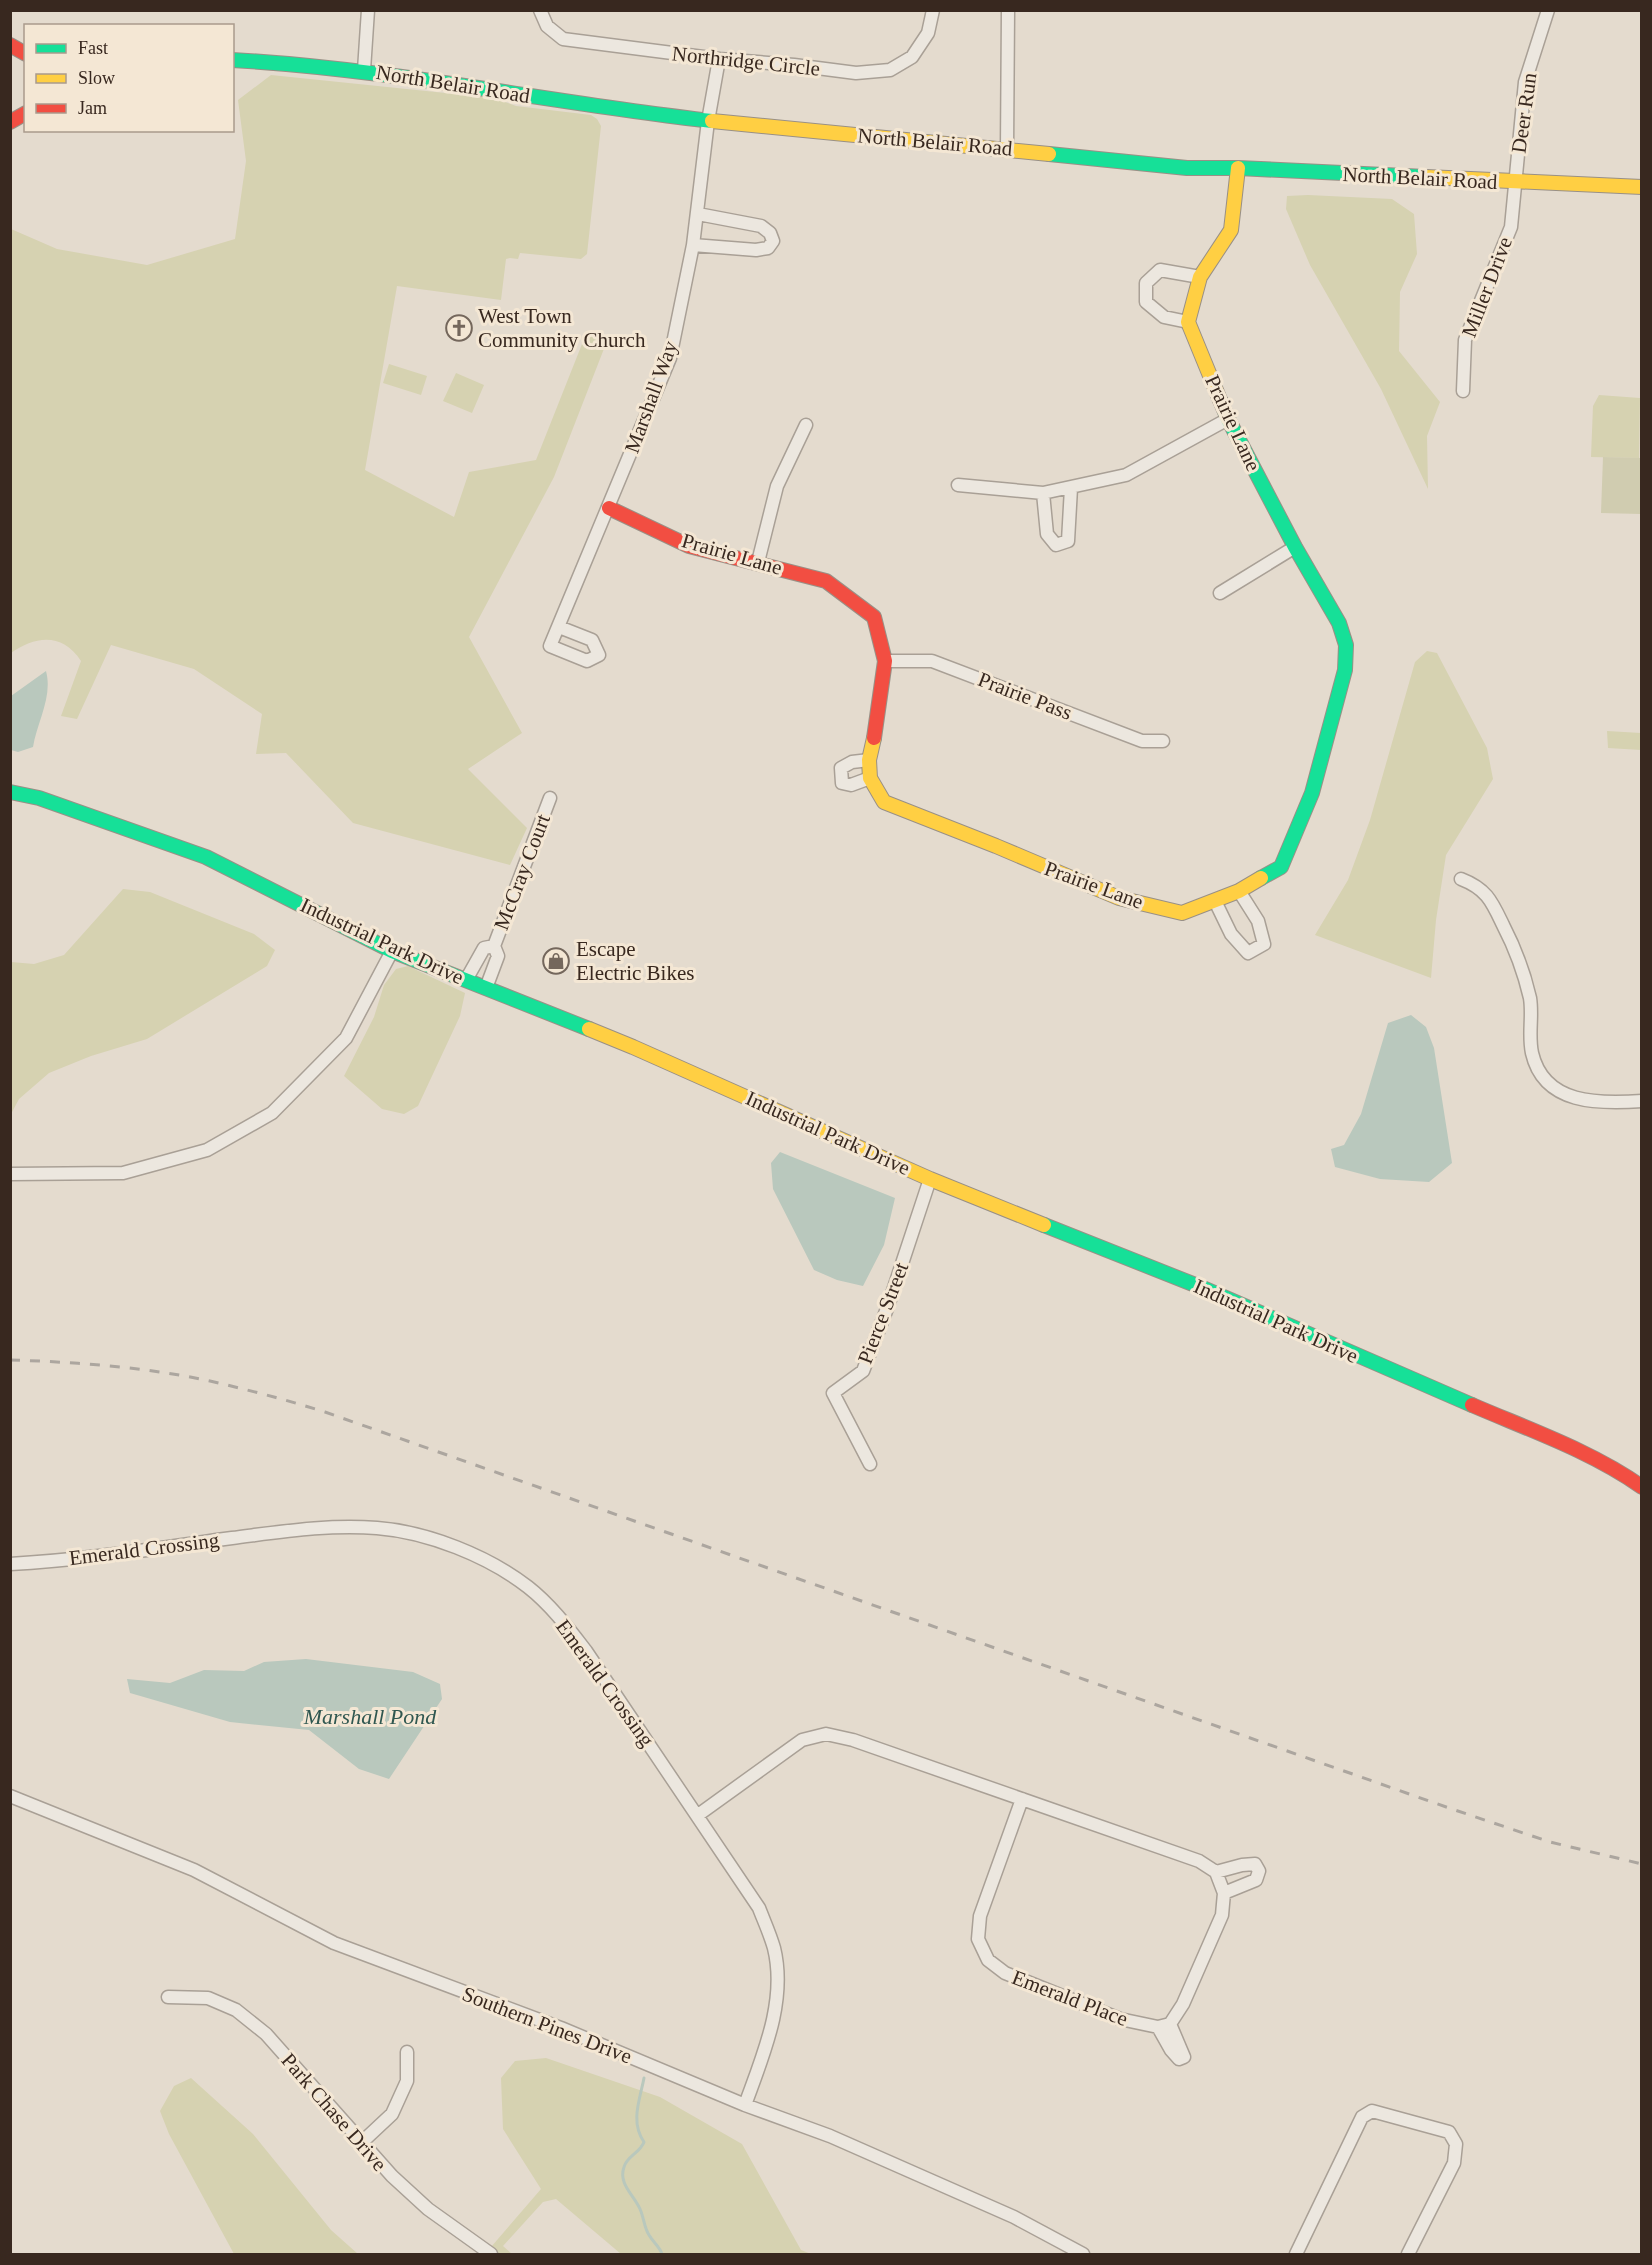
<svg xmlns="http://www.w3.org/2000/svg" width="1652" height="2265" viewBox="0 0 1652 2265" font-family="Georgia,serif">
<rect width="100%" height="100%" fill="#e4dbce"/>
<path fill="#d6d2b1" d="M271,75L494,98L516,106L591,115L597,119L601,126L587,254L581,259L520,253L518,259L510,258L506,259L501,300L397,286L365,470L454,517L469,472L536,460L586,334L607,341L554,477L469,637L522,733L468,769L527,828L510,865L353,823L286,753L256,754L262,714L194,669L111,645L77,719L61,716L81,661C63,633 36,635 11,653V229L57,249L147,265L235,239L246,161L238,100Z
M1308,195L1392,199L1414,214L1417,254L1400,292L1399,351L1440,402L1427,436L1428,489L1381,389L1310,265L1286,209L1287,196Z
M389,364L427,376L421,395L383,383Z
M456,373L484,385L472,413L443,401Z
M1599,395L1640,398L1639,458L1591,457L1593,406Z
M1427,651L1437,653L1487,748L1493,779L1446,855L1436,920L1431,978L1315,935L1348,880L1370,820L1415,662Z
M1607,731L1641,733V750L1608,748Z
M123,889L150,892L254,934L275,950L267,966L147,1039L91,1056L49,1073L19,1099L11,1114V962L34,964L64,955Z
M408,966L465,993L460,1016L418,1106L404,1114L382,1109L344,1076L374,1017L384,985L396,969Z
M546,2058L660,2097L742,2144L801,2250L811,2254H621L556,2199L543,2202L503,2246L512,2254H485L541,2189L503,2129L501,2078L515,2061Z
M191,2078L253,2134L331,2230L358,2254H234L169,2134L160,2111L174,2086Z"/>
<path fill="#d0ccb0" d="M1603,457L1641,458V514L1601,513Z"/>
<path fill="#b9c8bd" d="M46,671C53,697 37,722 33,747L18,752L11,750V696Z
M1411,1015L1426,1027L1434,1048L1452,1163L1429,1182L1380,1179L1335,1167L1331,1149L1344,1145L1361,1114L1388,1023Z
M780,1152L895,1198L884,1245L863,1286L837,1280L814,1270L773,1189L771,1163Z
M306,1659L413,1672L440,1684L442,1699L389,1779L359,1769L309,1730L230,1722L130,1693L127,1679L170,1683L204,1670L244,1671L264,1662Z"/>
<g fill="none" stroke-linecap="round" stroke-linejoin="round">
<path stroke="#b9c8bd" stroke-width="3" d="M644,2078C640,2099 630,2122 644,2142C640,2153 627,2156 624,2167C618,2184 634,2195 640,2209C644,2218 644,2227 649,2235C653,2242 660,2247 662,2254"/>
<g stroke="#a9a096" stroke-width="15">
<path id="street" d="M540,10L547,26L563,39L719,59L794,65L856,73L890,70L912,57L928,33L933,10
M364,70L368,10
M1007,149L1008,10
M693,245L756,250L768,248L773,241L770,233L761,226L698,214
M1188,322L1164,317L1146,302V283L1160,270L1200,277
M1463,391L1465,340L1511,227L1525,82L1548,10
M958,485L1043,493L1126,475L1228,419
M1043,493L1047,534L1056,545L1068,541L1071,488
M758,562L777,486L806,425
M1220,593L1295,547
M559,627L592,640L599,655L587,661L550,646L670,358L693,245L708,121L719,59
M885,661H932L1142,741H1163
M869,760L852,762L841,768L842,783L851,785L870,778
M1461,879C1487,889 1492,902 1503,925C1515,948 1524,972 1530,998C1533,1016 1528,1035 1532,1053C1544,1105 1599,1104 1642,1101
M1215,901L1231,934L1248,953L1264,944L1258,921L1239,891
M466,980L484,948L494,946
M486,988L498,956L494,946L550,798
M10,1174L123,1173L207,1150L272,1113L346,1038L392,951
M870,1464L833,1393L863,1371L888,1306L930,1179
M10,1564C85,1560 159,1548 232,1538C280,1532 328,1524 377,1528C428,1532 488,1556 528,1587C551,1605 569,1629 586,1651L759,1908C764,1921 770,1934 774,1948C787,2001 763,2055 745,2105
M10,1796L194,1870L334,1943L561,2028L745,2105L830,2136L1014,2217L1083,2254
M698,1815L802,1740L826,1734L853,1740L1199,1861L1216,1872L1224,1893L1222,1915L1183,2004L1170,2024L1158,2027L1120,2019L1005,1973L988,1960L978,1939L980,1916L1022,1799
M1216,1872L1242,1865L1255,1864L1259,1871L1256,1880L1224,1893
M168,1997L208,1998L236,2010L266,2034L392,2176L428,2209L491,2254
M1158,2027L1171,2050L1179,2059L1184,2057L1170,2024
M361,2143L392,2114L407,2081V2052
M1296,2254L1362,2117L1372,2111L1449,2132L1456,2144L1454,2163L1408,2254"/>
</g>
<g stroke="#999086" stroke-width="16">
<path id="fast" d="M232,60C393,69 552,103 712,121
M1049,154L1187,168H1238L1426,177
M1220,400L1228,419L1295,547L1339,623L1346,645L1345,670L1312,793L1281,867L1261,878
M10,792L39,798L206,857L392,951L589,1029
M1044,1225L1203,1288L1472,1405"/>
</g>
<g stroke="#999086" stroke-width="16">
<path id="slow" d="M712,121L1049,154
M1426,177L1642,187
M1220,400L1188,322L1200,277L1231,230L1238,168
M874,738L869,760L870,778L884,802L996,846L1119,898L1182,913L1239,891L1261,878
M589,1029L633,1047L930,1179L1044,1225"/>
</g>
<g stroke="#999086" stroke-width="16">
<path id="jam" d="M10,45L26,54
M10,122L26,113
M609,508L689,546L826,581L874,617L885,661L874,738
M1472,1405C1530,1430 1591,1451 1642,1487"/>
</g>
<use href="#street" stroke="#ece7df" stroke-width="12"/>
<use href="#fast" stroke="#16e098" stroke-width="14"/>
<use href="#slow" stroke="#ffcf43" stroke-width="14"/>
<use href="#jam" stroke="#f24e42" stroke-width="14"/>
<path stroke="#aca69f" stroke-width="3" stroke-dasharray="10 10" stroke-linecap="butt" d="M10,1360C77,1362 145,1367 210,1381C249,1390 287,1400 325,1412L1449,1808L1550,1842L1642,1864"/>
</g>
<defs>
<g id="church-ring" transform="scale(1.35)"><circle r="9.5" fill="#f4e7d4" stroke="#74675c" stroke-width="1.5"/><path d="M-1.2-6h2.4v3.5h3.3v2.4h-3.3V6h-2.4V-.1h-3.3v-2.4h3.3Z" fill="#74675c"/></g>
<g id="shop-ring" transform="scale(1.35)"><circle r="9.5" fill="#f4e7d4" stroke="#74675c" stroke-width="1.5"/><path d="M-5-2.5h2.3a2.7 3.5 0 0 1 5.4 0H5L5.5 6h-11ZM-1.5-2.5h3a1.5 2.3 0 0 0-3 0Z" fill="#74675c"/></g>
</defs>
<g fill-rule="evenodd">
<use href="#church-ring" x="459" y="328"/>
<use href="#shop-ring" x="556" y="961"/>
</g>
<g text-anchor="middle" stroke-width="6" stroke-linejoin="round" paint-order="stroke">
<g font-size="21" fill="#38281f" stroke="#f4e7d4">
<text transform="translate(746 61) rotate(6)" y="7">Northridge Circle</text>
<text transform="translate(453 84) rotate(9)" y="7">North Belair Road</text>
<text transform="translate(1524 113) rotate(-82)" y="7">Deer Run</text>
<text transform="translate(935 142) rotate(5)" y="7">North Belair Road</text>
<text transform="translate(1420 178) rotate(3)" y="7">North Belair Road</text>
<text transform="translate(1487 287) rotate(-69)" y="7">Miller Drive</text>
<text transform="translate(651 397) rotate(-70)" y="7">Marshall Way</text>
<text transform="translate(1233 423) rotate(65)" y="7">Prairie Lane</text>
<text transform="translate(732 554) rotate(16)" y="7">Prairie Lane</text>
<text transform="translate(1025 696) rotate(21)" y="7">Prairie Pass</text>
<text transform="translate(522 872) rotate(-69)" y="7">McCray Court</text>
<text transform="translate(1094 885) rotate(20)" y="7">Prairie Lane</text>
<text transform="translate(382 941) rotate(25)" y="7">Industrial Park Drive</text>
<text transform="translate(828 1133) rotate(24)" y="7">Industrial Park Drive</text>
<text transform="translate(883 1313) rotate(-69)" y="7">Pierce Street</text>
<text transform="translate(1276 1321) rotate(24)" y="7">Industrial Park Drive</text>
<text transform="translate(144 1549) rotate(-7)" y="7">Emerald Crossing</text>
<text transform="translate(605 1683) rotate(54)" y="7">Emerald Crossing</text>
<text transform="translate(1070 1998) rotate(21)" y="7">Emerald Place</text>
<text transform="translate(547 2025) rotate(21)" y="7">Southern Pines Drive</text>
<text transform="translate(334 2112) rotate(49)" y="7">Park Chase Drive</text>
</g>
<g font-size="21" fill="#38281f" stroke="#f4e7d4" text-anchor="start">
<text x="478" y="323">West Town<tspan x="478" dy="24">Community Church</tspan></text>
<text x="576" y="956">Escape<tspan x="576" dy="24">Electric Bikes</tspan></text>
</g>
<g font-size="22" font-style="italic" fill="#2f5750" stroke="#f4e7d4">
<text x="370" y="1724">Marshall Pond</text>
</g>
</g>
<rect width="1652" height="2265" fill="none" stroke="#38281f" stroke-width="24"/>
<rect x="24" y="24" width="210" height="108" fill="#f4e7d4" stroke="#a99b8c" stroke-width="1.5"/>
<rect x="36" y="44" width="30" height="9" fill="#16e098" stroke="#a99b8c" stroke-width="1.5"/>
<text x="78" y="54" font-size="18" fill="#38281f">Fast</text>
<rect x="36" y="74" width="30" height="9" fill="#ffcf43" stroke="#a99b8c" stroke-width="1.5"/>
<text x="78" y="84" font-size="18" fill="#38281f">Slow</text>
<rect x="36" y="104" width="30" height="9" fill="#f24e42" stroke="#a99b8c" stroke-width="1.5"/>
<text x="78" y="114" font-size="18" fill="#38281f">Jam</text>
</svg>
